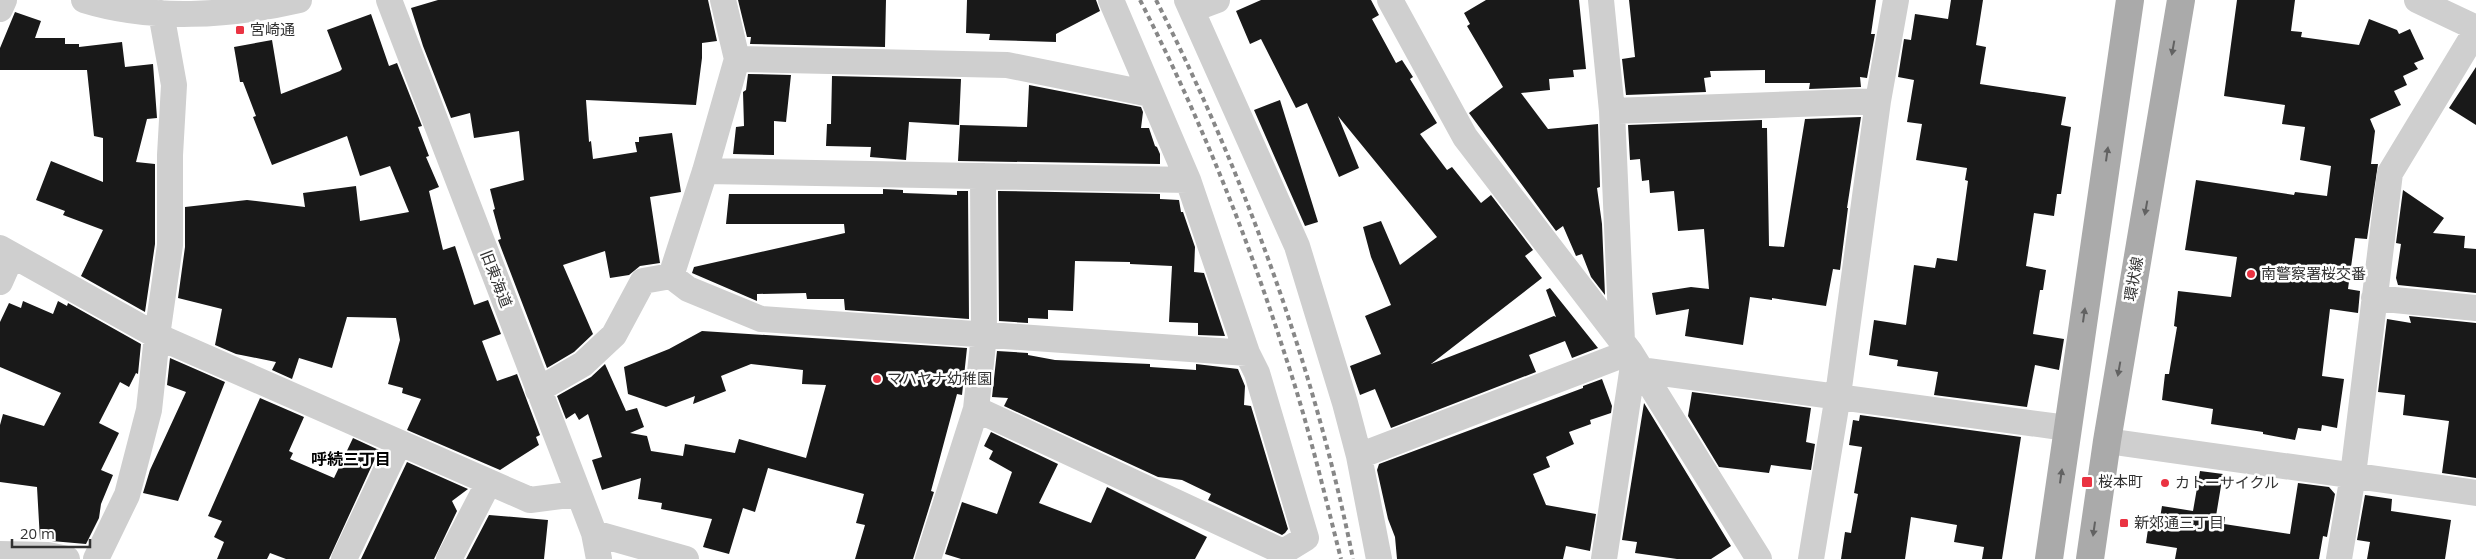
<svg xmlns="http://www.w3.org/2000/svg" width="2476" height="559" viewBox="0 0 2476 559" font-family="'Open Sans','Noto Sans JP',sans-serif">
<rect width="100%" height="100%" fill="#fff"/>
<path fill="#191919" d="M438,0H708L717,41L702,43V58L696,105L586,100L589,142L591,141L593,159L637,152L635,142H639V137L672,133L681,192L650,197L660,263L640,266L629,275L610,278L605,251L563,265L593,334L574,352L547,368L498,240L501,239L493,210L495,209L490,189L524,180L519,131L474,138L470,113L451,118L423,46L411,8Z
M738,0H886L885,47L750,44L751,37H747Z
M967,0H1096L1100,11L1056,34V42L989,40L990,34L966,33Z
M1261,0H1371L1379,15L1372,19L1396,63L1402,60L1413,77L1410,79L1437,123L1420,134L1447,170L1452,167L1481,203L1491,195L1533,250L1525,256L1542,278L1431,364L1554,316L1556,317L1546,290L1550,288L1598,348L1572,358L1565,341L1529,355L1536,372L1391,428L1375,389L1360,395L1350,366L1381,354L1365,316L1391,305L1371,257L1363,227L1381,221L1400,265L1437,237L1338,116L1359,168L1339,177L1307,103L1296,108L1261,39L1250,44L1236,11Z
M1486,0H1579L1586,69L1573,70L1574,77L1549,79L1550,90L1521,93L1548,129L1598,124L1600,187L1597,188L1602,224L1605,295L1591,277L1582,254L1576,256L1563,226L1556,231L1469,113L1503,87L1467,26L1470,24L1464,13Z
M1629,0H1876L1871,34H1875L1867,78L1860,77L1861,87L1809,89L1810,83H1765V70L1710,71L1711,77L1704,78L1706,92L1626,95L1622,59L1635,57Z
M1951,0H1983L1976,45L1986,47L1980,84L2066,97L2061,125L2071,127L2061,194H2057L2054,216L2034,213L2026,266L2046,270L2043,290H2040L2033,334L2064,339L2059,370L2035,365L2027,407L1934,395L1938,372L1897,366L1898,360L1869,355L1874,320L1906,325L1914,265L1935,268L1937,258L1957,261L1968,181L1965,180L1967,168L1916,160L1922,124L1907,122L1914,80L1898,77L1904,39L1911,40L1915,14L1948,19Z
M2237,0H2295L2291,31L2302,32L2301,37L2359,45L2369,19L2397,30L2399,34L2410,29L2424,59L2414,63L2418,69L2403,76L2407,85L2394,91L2401,105L2370,119L2375,131L2371,164H2378L2367,239L2355,238L2348,289L2360,291L2358,313L2330,309L2322,376L2344,379L2337,428L2322,425L2321,431L2298,428L2295,440L2263,434V432L2211,424L2213,409L2162,400L2165,374H2169L2177,327L2174,326L2178,291L2231,297L2237,257L2185,250L2196,180L2294,195L2295,192L2327,196L2331,166L2300,160L2305,127L2282,124L2285,105L2224,96Z
M15,12L41,21L35,38H65V44H79V47L122,42L125,67L153,64L157,118L147,119L136,162L155,164V244L145,312L81,276L103,230L63,215L65,211L36,200L51,161L103,182V138L94,136L87,70H0V48Z
M371,14L389,66L397,63L422,126L418,127L429,156L426,157L439,187L429,191L443,250L455,246L474,305L488,300L501,334L482,341L497,381L517,374L540,435L536,437L539,445L500,470L407,430L421,399L402,393L403,388L388,384L400,340L396,318L347,317L332,368L299,358L292,379L272,370L276,362L236,354L215,345L222,309L178,298L185,247V207L247,200L305,207L303,193L356,186L360,221L409,212L390,166L360,176L347,136L272,165L253,117L256,116L243,82H240L234,47L272,40L281,94L340,71L342,69L327,30Z
M2476,67V125L2449,108Z
M748,74L791,75L786,122L774,121V155L733,154L736,127L744,126L743,92L746,90Z
M832,76L961,79L959,125L909,122L906,160L870,157L871,147L826,146L827,124H831Z
M1029,85L1141,107L1143,112L1141,128H1149L1155,146L1157,147L1160,154V164L958,161L960,125L1027,127Z
M1280,100L1318,222L1305,226L1254,110Z
M1861,117L1847,208H1848L1840,270L1833,269L1826,306L1772,298V300L1750,297L1743,345L1685,336L1689,309L1656,315L1652,293L1691,287L1709,289L1704,229L1678,231L1674,191L1650,193L1649,180L1642,181L1640,159L1630,160L1628,125L1762,120V128H1767L1769,246L1784,247L1805,119Z
M883,189L903,190V193L957,195V191H968L969,319L845,310L844,299H807L806,293L757,294V301L692,273L694,267L845,233L844,224H726L729,194H883Z
M2403,190L2444,218L2433,233L2465,236L2464,248L2476,249V293L2398,285L2396,278L2401,244L2396,243Z
M998,191L1160,194V199L1179,200L1181,212H1183L1195,247L1194,272L1204,273L1225,336L1198,335V323L1169,322L1172,266L1130,264V262L1075,261L1073,311L1048,310V319L1028,318V323L999,321Z
M23,301L53,314L58,301L67,306L68,303L141,344L138,374L136,373L129,387L120,382L99,423L119,433L101,470L113,475L101,504L99,518L86,544L40,540L37,487L0,482V425L3,414L44,426L61,393L0,367V322L9,303L21,308Z
M2409,316L2476,323V478L2442,473L2449,421L2403,415L2405,395L2378,392L2387,319L2411,323Z
M702,331L967,348L962,395L957,394L931,491L934,492L913,559H855L865,525L856,523L864,494L768,468L755,512L743,508L729,554L703,547L712,519L661,509L662,503L638,499L641,478L602,490L592,460L602,457L588,414L579,420L575,413L566,419L557,396L591,377L605,364L626,411L637,408L644,427L630,433L647,436L651,451L683,456L685,444L735,453L739,439L806,458L826,385L802,384L803,370L751,364L721,376L726,391L693,404L695,396L666,407L628,394L624,367L669,349Z
M997,351L1028,353V355L1055,360L1150,364V367L1196,370V364L1238,369L1245,386L1244,405L1251,406L1288,529L1285,533L1282,535L1208,500L1211,494L1182,480L1158,477L1004,406L1008,398L992,397Z
M170,358L225,382L178,501L143,493L150,470L186,392L167,385Z
M1602,379L1612,406L1611,413L1590,420L1591,424L1569,432L1574,444L1546,457L1550,467L1533,474L1546,505L1596,514L1590,551L1566,546L1563,559H1397L1395,537L1388,519L1377,470L1379,464L1583,388V386Z
M1692,392L1811,408L1806,442L1815,444L1811,470L1771,465L1769,473L1719,467L1688,416Z
M260,398L304,417L289,451L293,453L290,459L334,478L353,438L379,450L329,559H286L270,553L267,559H217L224,542L214,537L222,521L208,516Z
M1644,403L1731,546L1711,559H1677L1635,553L1637,542L1622,540Z
M1860,415L2021,437L2002,559H1982L1984,547L1954,542L1957,525L1911,517L1905,559H1841L1845,532L1851,533L1858,494L1854,493L1862,447L1849,445L1853,420L1859,421Z
M991,432L1058,464L1039,503L1091,523L1107,487L1207,537L1195,559H961L945,554L962,502L997,514L1012,472L989,459L993,451L984,446Z
M407,462L468,489L452,501L457,511L434,559H361Z
M2200,471L2223,474L2216,516L2225,517L2224,524L2290,534L2298,483L2329,487L2335,494L2327,537L2323,536L2319,559H2175L2177,548L2146,543L2149,522H2156V518H2160L2162,506L2193,511Z
M2365,495L2392,499L2391,511L2451,520L2445,559H2367L2370,542L2357,540Z
M489,515L548,520L544,559H466Z"/>
<g fill="none" stroke-linecap="round" stroke-linejoin="round">
<path stroke="#cfcfcf" stroke-width="26" d="M84,0C152,21 230,16 299,0
M389,0L594,533L599,559
M1187,0L1297,246L1345,403L1359,456L1379,559
M1390,0L1465,137L1630,352L1759,559
M1601,0L1612,111L1622,342
M2417,0L2476,28
M0,9L4,0
M1193,9L1217,0
M737,59L1007,65L1150,94
M1612,111L1878,101
M705,171L1188,180
M0,248L157,336L530,500L577,494
M671,276L705,171L737,59L723,0
M0,282L12,255
M2374,298L2476,308
M1640,370L2067,428
M538,390L583,364L614,335L643,281L671,276L688,289L761,319L1247,353
M976,409L1283,552L1306,538L1257,373L1247,353L1188,180L1111,0
M2107,441L2476,493
M1359,456L1630,352
M594,533L686,559
M0,554L48,555L67,559
M96,559L127,495L149,410L157,336L170,245V155L174,85L161,13
M344,559L399,443
M449,559L489,482
M928,559L976,409L984,335L983,176
M1604,559L1634,359
M1811,559L1838,395L1878,101L1896,0
M2339,559L2353,475L2390,173L2476,31"/>
<path stroke="#aaa" stroke-width="28" d="M2049,559L2130,0
M2090,559L2107,441L2181,0"/>
<path stroke="#878787" stroke-width="4" stroke-dasharray="5 4" stroke-linecap="butt" d="M1140,0C1199,115 1247,235 1286,358C1308,424 1324,492 1341,559
M1156,0C1244,173 1315,369 1353,559"/>
</g>
<defs><path id="oneway-solid" d="M-6-.8H1V-3.2L6.5 0L1 3.2V.8H-6Z" transform="scale(1.25)"/></defs>
<g fill="#626262">
<use href="#oneway-solid" transform="translate(2173 48) rotate(100)"/>
<use href="#oneway-solid" transform="translate(2107 154) rotate(-82)"/>
<use href="#oneway-solid" transform="translate(2146 208) rotate(100)"/>
<use href="#oneway-solid" transform="translate(2084 315) rotate(-82)"/>
<use href="#oneway-solid" transform="translate(2119 369) rotate(100)"/>
<use href="#oneway-solid" transform="translate(2061 476) rotate(-82)"/>
<use href="#oneway-solid" transform="translate(2094 529) rotate(98)"/>
</g>
<g fill="#ea3342" stroke="#fff" stroke-width="2">
<rect x="235" y="25" width="10" height="10" rx="2.5"/>
<circle cx="2251" cy="274" r="5"/>
<circle cx="877" cy="379" r="5"/>
<rect x="2081" y="476" width="12" height="12" rx="2.5"/>
<circle cx="2165" cy="483" r="5"/>
<rect x="2119" y="518" width="10" height="10" rx="2.5"/>
</g>
<g text-anchor="middle" stroke-width="5" stroke-linejoin="round" paint-order="stroke">
<g font-size="15" fill="#323232" stroke="#fff" text-anchor="start">
<text x="250" y="35">宮崎通</text>
<text x="2261" y="279">南警察署桜交番</text>
<text x="887" y="384">マハヤナ幼稚園</text>
<text x="2098" y="487">桜本町</text>
<text x="2175" y="488">カトーサイクル</text>
<text x="2134" y="528">新郊通三丁目</text>
</g>
<g font-size="15" fill="#323232" stroke="#fff">
<text transform="translate(496 279) rotate(69)" y="5">旧東海道</text>
<text transform="translate(2134 279) rotate(-80)" y="5">環状線</text>
</g>
<g font-size="16" font-weight="bold" fill="#000" stroke="#fff">
<text x="351" y="465">呼続三丁目</text>
</g>
</g>
<path d="M12 539v8h78v-8" fill="none" stroke="#323232" stroke-width="2.5"/>
<text x="20" y="539" font-size="15" fill="#323232" stroke="#ffffff" stroke-width="4" paint-order="stroke">20 m</text>
</svg>
